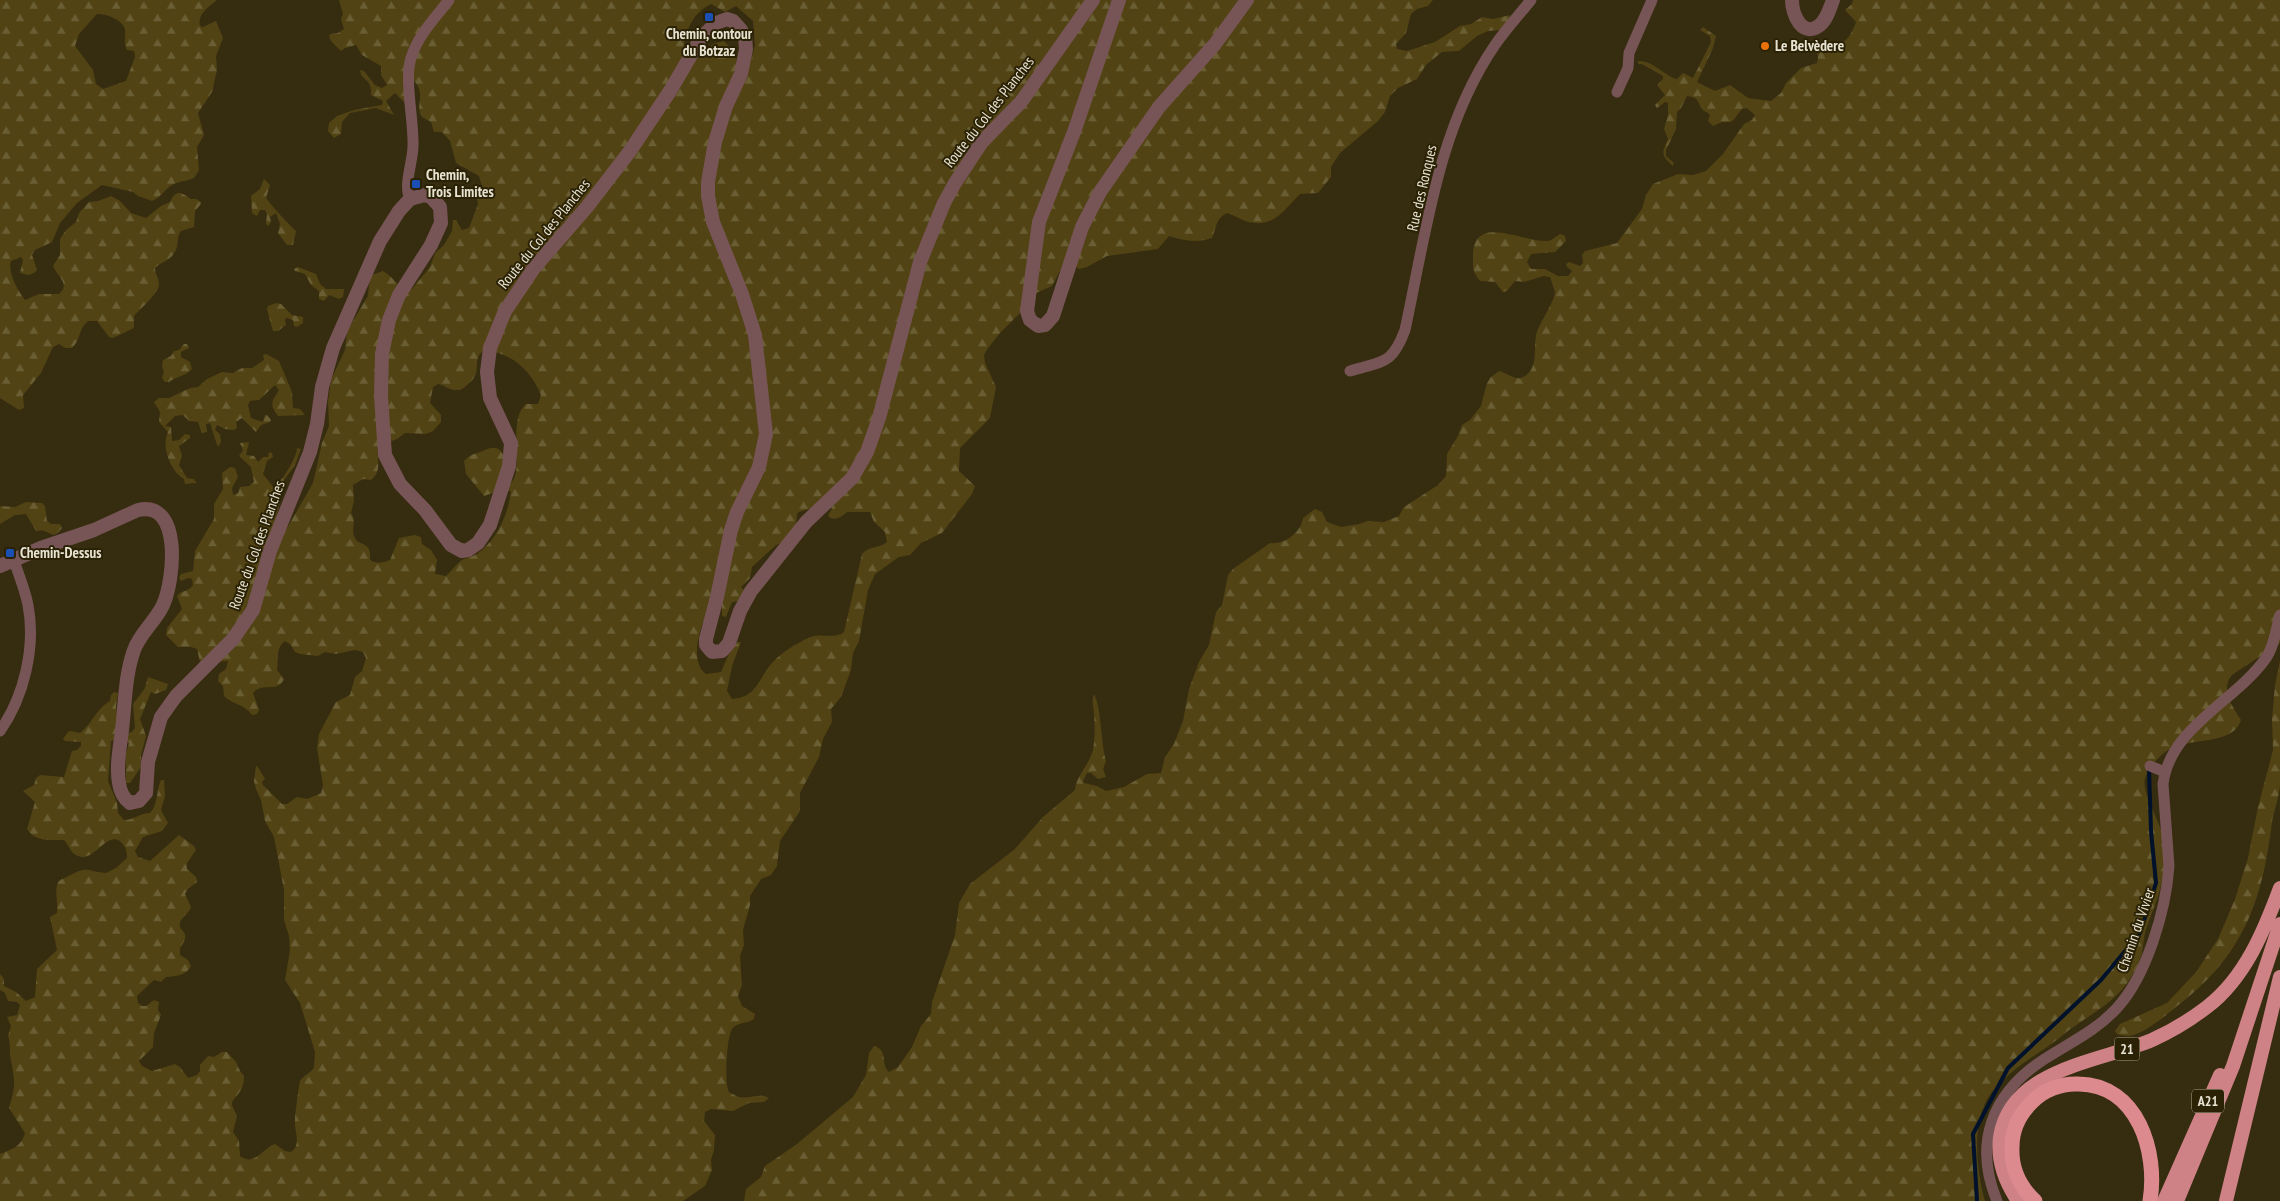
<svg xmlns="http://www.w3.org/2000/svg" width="2280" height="1201" viewBox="0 0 2280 1201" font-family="'PT Sans Narrow',sans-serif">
<defs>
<pattern id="forest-firs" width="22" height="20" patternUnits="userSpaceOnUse" patternTransform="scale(1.25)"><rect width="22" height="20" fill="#514313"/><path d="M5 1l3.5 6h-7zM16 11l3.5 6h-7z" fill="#6a5e34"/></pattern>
</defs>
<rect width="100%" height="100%" fill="#362c0f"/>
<path fill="url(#forest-firs)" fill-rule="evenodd" d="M0,0H217C209,7 197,14 200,26L203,27L216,21L223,38L216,56L217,70L212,92L198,113L204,135L197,147L199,170L194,178C188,181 180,181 174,184C165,188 161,198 152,201L138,196L133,192L102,185L77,203L60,223L52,242L35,250L32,255L37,270L34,273L28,275L20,273L23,260L21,257L11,261C7,272 18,291 25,300L39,294H59C71,284 57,276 53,266L60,255V239L66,230L76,222L79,213L89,202L98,201L111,196L120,201L131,213L146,218L161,206L170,202C176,189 181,192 191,199H196L201,202V204L195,211L194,227L181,231C176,238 179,243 176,250C171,261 162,261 155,268C155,274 159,278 159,284C159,293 140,309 134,316V328L113,338L109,337L97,321H88C78,329 81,340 72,348H65L59,344L53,347L41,373L23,395L24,408L19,410L0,398ZM97,14C105,13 123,20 125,29C126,37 123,42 127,50L134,51L135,57L126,81L103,89L96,84L93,70L75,46L79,34Z
M339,0H1433L1428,6L1417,9L1411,14L1406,33L1396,44L1397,49L1407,51L1435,42L1460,26L1471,24L1482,17L1493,19L1510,15V17L1500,30L1488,31L1477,36L1459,51L1442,52L1426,65L1417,79L1398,88L1390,96L1385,112L1378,121L1340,153L1331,167V177L1318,193L1300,194C1284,210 1274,228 1248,222C1241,220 1234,215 1227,213C1215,219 1217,227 1212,238C1197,243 1184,241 1169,236L1158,249L1107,256L1087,267L1079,269C1063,256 1059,275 1052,286L1032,295L1025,308L1000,333L988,348L984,355L985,363L996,387L990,418L960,448L959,471L975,486L972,494L942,533L921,543L910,555L899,557L875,574L868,590L859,641L853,653L851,670L841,697L831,709L832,722L823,739L819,757L800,793V811L780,841L777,866L771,875L761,879L750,896V905L743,930L744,945L740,956L742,985L738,996L742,1006L755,1014L754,1019C747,1024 735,1022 731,1031C727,1040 724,1084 729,1092C730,1093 735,1095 736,1096C747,1101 759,1092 769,1098L764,1102L749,1103L733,1111L711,1109L705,1112L704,1121L715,1135L714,1150L711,1160L712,1170L705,1186L683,1201H0V1154C12,1149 21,1147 25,1133L9,1108C16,1084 15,1083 11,1060C9,1051 11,1045 8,1036L11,1026L7,1017L17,1015L20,1005L17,1002L8,1001L5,993L0,990V974L4,979V986L16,992L26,1001L35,997L37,969L57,950L50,917L57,913C58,903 55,894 57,885C58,881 61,879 65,878C89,865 83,871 106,873L116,868L127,858C127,852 126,848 122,843C106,827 93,870 73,853C70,850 67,843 64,840C50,840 35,842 27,829L35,802L23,791L34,785L36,778L40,775L64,777L72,751L77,750L81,746V742L65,741L63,739L68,732L71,731L80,733C93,723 95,710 110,701L111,695L114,692L118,693L116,706L117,715L116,729L128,733L132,732L135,728L133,704L145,688L148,677L168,684L166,690L155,694L151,692L140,719L146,736L141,755V767L130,783H126V754L129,743L121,739L111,741L108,781L117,803L118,813L124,820C134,820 140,813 150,813C158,805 156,791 161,780H164L165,796L161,810L168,823L162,831L143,837L135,851L138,857L150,861L179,835L194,846L196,850L187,863V869L196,877L197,882L188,889L185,894L191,907C189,913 184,915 181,920C175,933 194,929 180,948V955L188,960L191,966C186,976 176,976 166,977L161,982L154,980L137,996L138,1003L142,1006H146L154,1000L159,1002L158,1010L161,1015L154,1033L153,1047L139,1061L142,1066L152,1071L175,1064L180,1067L188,1078L197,1075L200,1071V1065L208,1056L214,1057L222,1052H227L236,1062L240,1071L244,1076C245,1092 232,1098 232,1104C232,1107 236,1113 237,1116L233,1132L239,1141L240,1156C254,1167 263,1148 275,1144L285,1151L291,1152C302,1144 294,1132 295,1120C295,1115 299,1085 300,1081C303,1076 310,1073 314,1068L315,1052L300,1003L285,980L290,950L289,936L284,920V890L274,837L265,821L261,800L256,789L254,781L256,766L258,767L265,779L262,782L263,785L282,804H287L297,797L307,799L321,793L323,785L317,748L319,734L336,702L350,695L355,677L362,671L366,658L363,652L355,650L336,654L325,652L318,656L300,654L295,652L291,645L285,641C275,649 279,658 277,670L284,679C277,694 263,681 253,693L259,710L257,714L252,715C243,703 233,705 224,696L223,686L218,681L219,674L226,669L228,661L203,663L200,662L197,649L191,647H178L166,635L167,628L182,609L177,596C181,590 189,592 193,585L192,579L188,578L181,581L179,578L181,574L193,571L195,551L214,519V504L223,489L222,473L230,467L235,468L238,477L232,488L233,495L238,493L240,487L249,486L254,482L251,467L239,456L243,450L240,443L249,442L246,455L254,456L258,462L263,457H268L269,452L272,453L273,457L267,461L263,474L274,488C282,481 297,457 297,448L301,449L295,465L282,483V494L275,523L286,530L313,483L322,443L329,426L328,401L331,380L345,350L347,331L368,296L369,284L372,275L383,271C395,278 397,287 408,291L412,289L430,267L435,253L444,245L452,231L453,220H456L462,230L469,228L478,204L477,199L483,190L479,176L456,163L450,141L442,132H434L431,122L422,117C414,105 427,95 414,81L407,105L395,93L386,101L394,115L376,108L350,113L342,122L341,134L334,138L328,131L329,123L337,116L354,110L382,105L383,101L371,95C372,85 368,81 361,75L360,70L364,71L375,85L382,88L387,85L381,75V66L362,55L356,45L345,48L341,51L331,41L329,36L330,34L338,33L344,29L341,19L343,14ZM711,4L725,12L736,6L753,21L755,45L748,70L737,67L736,53L724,41L713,44L694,62L687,60L683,54C685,32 691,14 711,4ZM483,351C510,351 531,370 541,395L538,404H526C506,421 526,470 510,484C506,469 507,439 485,450C477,454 471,453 464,461L466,474L484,496L496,492L511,491C508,515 497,540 477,554C472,557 467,557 462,560C455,565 452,571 446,576L435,574L437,560L431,550L422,544L421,537L415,535L399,538L390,560C383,563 377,564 370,560C372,539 358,548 354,536C351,527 357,522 351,513L354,501L353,485L363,479L371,480C383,470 376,459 378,446L397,439L405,433L426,434L433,431L441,422V415L430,403L433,387L438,384C444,385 451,391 457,390C461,390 464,388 467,385C485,372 470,362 483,351ZM824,500H826L832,509L828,515L830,518C838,520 841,517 847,512H870L874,522L885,532L887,542C879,549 870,545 862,554L844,632C834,640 820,632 808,638C796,644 782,652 773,662C759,676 758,698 732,699L727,691L732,666L741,642H738L731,649L721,672L706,674C688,661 701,625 709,608L722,606V616L726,617L732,602L740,601L746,592L741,587L750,578L752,567L776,545L788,541L796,527L797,514L799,512L809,509Z
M1853,0H2280V643L2232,675C2220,689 2232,706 2241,720C2234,745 2191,738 2172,748C2161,753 2148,767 2145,779C2141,790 2161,825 2164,839C2170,871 2157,898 2147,927C2143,936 2144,947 2141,956C2139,963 2135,971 2131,977C2118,1000 2093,1013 2072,1028C2066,1032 2060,1038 2054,1042C2032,1058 2000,1076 1986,1101C1972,1128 1977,1173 1985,1201H744L746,1189L761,1177L765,1166L797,1144L853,1097L866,1075L869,1053L874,1046C889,1050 880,1064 889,1072L898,1067L912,1047L921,1026L931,1014L932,1002L955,935L959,903L970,884L1015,849L1043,817L1075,790C1076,776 1089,765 1093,750C1095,738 1095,726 1094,714C1094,708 1091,701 1094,695C1101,704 1101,745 1106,761L1103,769L1106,777L1098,779L1091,773H1087L1083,781L1084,783L1097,786L1106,791L1124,787L1147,774L1161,773L1165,757L1174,744L1183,721L1189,689L1199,662L1209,645L1216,612L1222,605L1228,575L1233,569L1270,543C1284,545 1301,533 1303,518L1315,509L1322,512L1327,522L1341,527L1359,524L1368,521L1384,522L1399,516L1404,507L1438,485L1446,476L1447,454L1458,436L1462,425L1470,420L1481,406L1487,383L1490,378L1499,371C1505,372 1515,380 1521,378C1542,370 1531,344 1538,329C1543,318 1550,308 1554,297L1555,292L1550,277L1544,276L1524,282L1515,281L1507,291L1503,292L1495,282L1480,281C1472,271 1473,268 1473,256C1473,212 1524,243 1547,241C1552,241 1556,236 1560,234L1565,236L1566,241L1555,252L1531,254L1527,262L1531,269H1545L1558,276H1568L1572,271L1567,267L1566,264L1569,262L1580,266L1583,263L1582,255L1585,251L1617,243L1642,209L1646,195L1653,184L1678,174L1693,175L1706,171L1723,154L1744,124L1752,120L1755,115C1740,100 1742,113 1731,122H1722L1713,126L1708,121L1710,115C1708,112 1705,112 1703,110C1696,102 1701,98 1687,96L1681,108L1677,112L1676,129L1666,150V156L1674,163L1673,166C1660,154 1662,153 1668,139L1664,129L1668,115V103L1665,102L1657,108L1655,105L1665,95L1657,85L1663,79V76L1642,64H1638V61C1653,60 1666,77 1677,79L1683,73L1693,78L1711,42L1710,36L1700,30L1703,27L1716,36L1713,48L1697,82L1715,91L1730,85L1748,98L1771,101L1781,93L1786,83L1801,68L1817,63L1818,58L1817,49L1824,42L1829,40C1843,51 1852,34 1856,22L1845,10L1852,4Z
M264,179L270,185L266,198C275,210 285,220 296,231L293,245H287L278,233L280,224L276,213L270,217L271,222L268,226L266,224L267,214L265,210H260L257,216L252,213L251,196L260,189Z
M298,267L316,274L320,284L326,289H344L343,297L339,299L329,295L324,301L319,299V291L311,285L305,274L295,271L294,269Z
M276,303L281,304L292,315L303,317V323L297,327L294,326L293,320L287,318L285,319L286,325L278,331H273L267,309L268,306Z
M184,344H187L189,348L181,352V357L190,362L192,369C186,376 177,376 169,382H165L162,378L164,372L162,366L163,360L171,356L174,351L179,350Z
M266,354L279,361L292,392L293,408L300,409L305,415L278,416C268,403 273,401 279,390L275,385L259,400L250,401L248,405L251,418L263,422L265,415H267L271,420L270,422L261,425L256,432L242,418L236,422L237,428L234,430L225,429L217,425L215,430L220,434L221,442L219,446L217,445L210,423L206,424L207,432L202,433L198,422L189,421L183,415L175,416L165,426L171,427L172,441L179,440L185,434L190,435V438L179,446L182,456L179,465L187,478L194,479L196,483L185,484L184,479C170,471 161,446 168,432L159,422L160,412L154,402L159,398H169L190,388L198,387L207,379L222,372L233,373L242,368H252L264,360L263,355Z
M26,502L42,503L45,506L47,521L51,524H60L62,528C53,539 54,534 44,531C42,530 39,531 36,531L26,514L15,515L0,524V506L15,507Z
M2280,661C2280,702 2280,744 2280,785C2279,798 2274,810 2272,822C2262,903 2243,956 2176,1007C2165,1016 2143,1035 2128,1036C2125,1036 2120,1035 2117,1034L2115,1031L2120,1024L2167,1003L2196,972L2218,939L2235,899L2248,858L2258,807L2273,750L2272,719L2275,685Z"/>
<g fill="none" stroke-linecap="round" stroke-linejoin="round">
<path stroke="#00112b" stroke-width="4" d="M1977,1201L1973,1134L2008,1068L2101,980L2140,933L2156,883L2151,831L2149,769"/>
<path stroke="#775556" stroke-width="11" d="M1617,92L1628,68L1629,53L1652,0
M410,199C403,185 413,162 413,146C414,121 404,80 411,58C418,35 435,18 449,0
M1350,371C1383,361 1392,365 1405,330C1426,233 1438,128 1495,45C1506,29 1519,15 1531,0
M0,731C24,697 36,647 28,605C25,590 19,575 14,561
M2150,766L2165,772
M1997,1201C1973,1143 1992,1094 2043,1060C2069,1043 2096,1031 2117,1008C2147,975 2166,910 2169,866L2163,784C2170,727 2236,701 2266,658C2274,647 2276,629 2280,615"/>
<path stroke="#775556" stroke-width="14" d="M1119,0L1074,132L1039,222L1027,311L1030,320L1038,326L1045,325L1053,316L1082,227L1100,192L1159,107L1215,44L1247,0
M1792,0C1792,14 1802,39 1820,25C1827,19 1830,8 1833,0
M0,566L41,548L94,530L138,510C183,500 174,581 163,605C155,622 140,633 134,650C125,675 125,704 122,730C120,747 116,766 119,783C120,791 123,798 130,803L139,801L146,793L148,762L161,717L176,696L233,639L253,610L270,551L310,452L317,424L322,387L333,348L380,241L399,211L410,199L425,195L431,197L440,207L441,223L431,245L399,295L389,320L382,354L381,396L385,455L400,484L425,510L451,545L462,551L468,550L478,543L490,525L509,466L511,443L490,398L487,372L490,348L505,311L534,268L587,207L630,151L670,91L701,38L716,23L727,19L733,21L741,30L745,37L746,49L741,74L726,106L715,142L708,182V196L713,222L742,294L755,335L766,434L759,467L737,512L731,530L717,597L706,639V645L712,652L722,651L729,643L740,611L751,591L806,522L852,478L867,452L879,418L920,262L944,203L955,183L982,142L1021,102L1093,0"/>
<path stroke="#ce8286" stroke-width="14" d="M2018,1201C2005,1182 1997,1161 2000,1137C2011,1068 2100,1062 2152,1040C2172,1031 2190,1020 2207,1007C2245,978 2264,931 2280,888
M2164,1201L2220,1075
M2177,1201L2233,1066L2280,924
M2226,1201L2280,977"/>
<path stroke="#dc8a8d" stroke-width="15" d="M2035,1201C2020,1187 2011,1168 2012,1147C2012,1130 2019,1115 2031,1103C2043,1090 2061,1083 2079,1084C2138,1085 2158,1152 2150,1201"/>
</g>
<g fill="#1a4fb4" stroke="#2b2205" stroke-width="2">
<rect x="704" y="12" width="10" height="10" rx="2.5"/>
<rect x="411" y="179" width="10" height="10" rx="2.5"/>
<rect x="5" y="548" width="10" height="10" rx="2.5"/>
</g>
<circle fill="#e8710a" stroke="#2b2205" stroke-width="2" cx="1765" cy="46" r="5"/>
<g text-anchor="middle" stroke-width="4" stroke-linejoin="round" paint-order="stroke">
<g fill="#2b2205" stroke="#afa894" stroke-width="1">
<rect x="2114.5" y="1037.5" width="25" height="23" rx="4"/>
<rect x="2192" y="1089.5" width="32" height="23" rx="4"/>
</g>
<g font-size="14" font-weight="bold" fill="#e7e2d1">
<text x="2127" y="1054">21</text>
<text x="2208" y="1106">A21</text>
</g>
<g font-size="15" font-weight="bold" fill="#e7e2d1" stroke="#2b2205" text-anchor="start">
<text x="709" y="39" text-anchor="middle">Chemin, contour<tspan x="709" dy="17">du Botzaz</tspan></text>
<text x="1775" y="51">Le Belvèdere</text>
<text x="426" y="180">Chemin,<tspan x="426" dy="17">Trois Limites</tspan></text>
<text x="20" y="558">Chemin-Dessus</text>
</g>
<g font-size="15" fill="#e7e2d1" stroke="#2b2205">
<text transform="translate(989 112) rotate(-52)" y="5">Route du Col des Planches</text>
<text transform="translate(1422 188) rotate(-77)" y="5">Rue des Ronques</text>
<text transform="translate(544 234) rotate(-51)" y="5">Route du Col des Planches</text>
<text transform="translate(257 545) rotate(-70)" y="5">Route du Col des Planches</text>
<text transform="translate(2136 930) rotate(-71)" y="5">Chemin du Vivier</text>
</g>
</g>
</svg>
